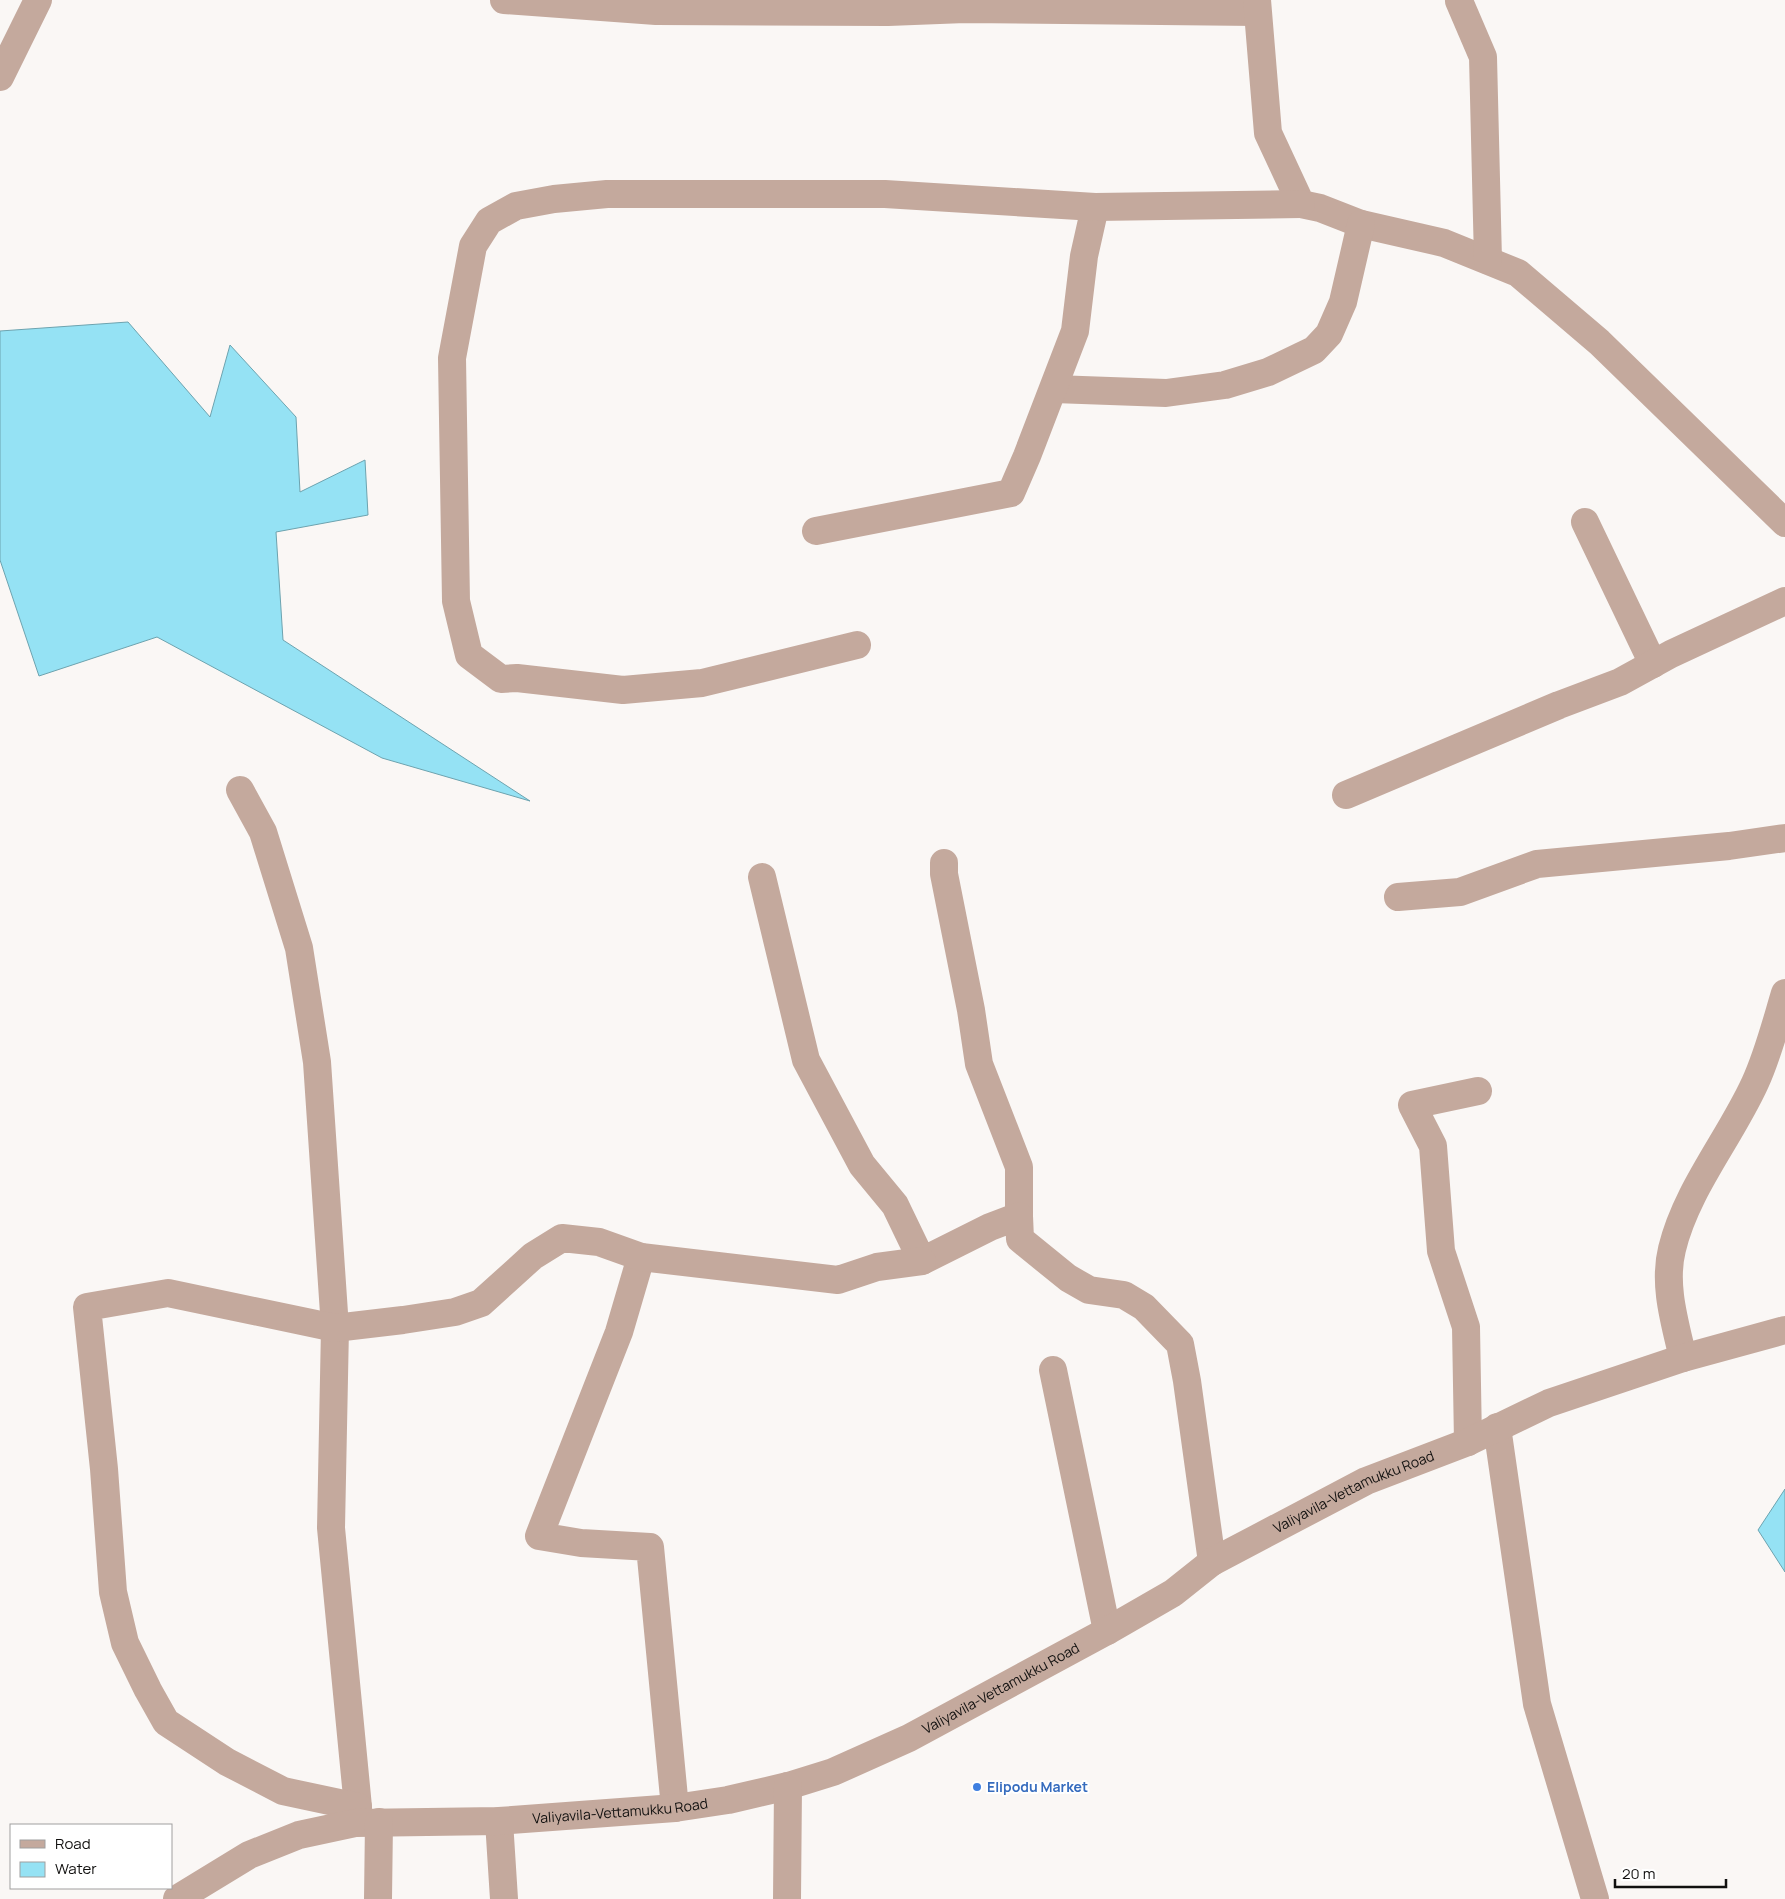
<svg xmlns="http://www.w3.org/2000/svg" width="1785" height="1899" viewBox="0 0 1785 1899" font-family="Manrope,sans-serif">
  <style>
    .water { fill: #95e2f4; stroke: #6da3af }
    .lines { fill: none; stroke-linecap: round; stroke-linejoin: round }
    .minor { stroke: #c4a99d; stroke-width: 28 }
    .shop-dot { fill: #3f7fe0; stroke: #fff; stroke-width: 2 }
    .labels { text-anchor: middle; stroke-width: 4; stroke-linejoin: round; paint-order: stroke }
    .street-label { font-size: 14px; fill: #11100f; stroke: #fff }
    .shop-label { font-size: 14px; font-weight: bold; fill: #366cbe; stroke: #fff; text-anchor: start }
  </style>
  <rect width="100%" height="100%" fill="#faf7f5"/>
  <path class="water" d="M 128,322 L 210,417 L 230,345 L 296,417 L 300,492 L 365,460 L 368,515 L 276,532 L 283,640 L 530,801 L 382,758 L 157,637 L 39,676 L 0,560 L 0,331 Z
    M 1785,1489 L 1785,1572 L 1758,1530 Z"/>
  <g class="lines">
    <g class="minor">
      <path d="M 504,0 L 656,11 L 888,12 L 965,9 L 1257,12"/>
      <path d="M 1257,0 L 1268,133 L 1301,204 L 1320,208 L 1361,224 L 1444,243 L 1518,273 L 1599,342 L 1785,523"/>
      <path d="M 1459,1 L 1483,57 L 1488,260"/>
      <path d="M 0,77 L 38,0"/>
      <path d="M 1054,389 L 1166,393 L 1225,385 L 1268,372 L 1314,350 L 1329,334 L 1343,302 L 1361,224"/>
      <path d="M 1585,522 L 1653,664"/>
      <path d="M 816,531 L 1011,493 L 1027,456 L 1075,331 L 1084,256 L 1095,207"/>
      <path d="M 857,645 L 702,683 L 623,690 L 517,678 L 501,679 L 469,655 L 456,601 L 452,358 L 473,246 L 489,221 L 516,206 L 554,199 L 607,194 L 885,194 L 1095,207 L 1301,204"/>
      <path d="M 240,790 L 263,832 L 299,948 L 317,1062 L 335,1328 L 331,1528 L 358,1807"/>
      <path d="M 1346,795 L 1559,705 L 1620,682 L 1671,654 L 1785,601"/>
      <path d="M 944,863 L 944,874 L 971,1010 L 979,1064 L 1019,1167 L 1019,1216"/>
      <path d="M 762,877 L 806,1060 L 862,1165 L 895,1205 L 922,1261 L 990,1227 L 1019,1216 L 1020,1239 L 1068,1278 L 1089,1290 L 1124,1295 L 1144,1307 L 1180,1344 L 1187,1381 L 1212,1562"/>
      <path d="M 1398,897 L 1460,892 L 1537,864 L 1729,846 L 1785,838"/>
      <path d="M 641,1257 L 619,1332 L 539,1536 L 581,1543 L 650,1547 L 675,1808"/>
      <path d="M 1683,1358 C 1675,1323 1663,1285 1672,1249 C 1686,1190 1730,1138 1755,1083 C 1768,1055 1776,1023 1785,993"/>
      <path d="M 1053,1370 L 1107,1631"/>
      <path d="M 1497,1427 L 1537,1704 L 1595,1899"/>
      <path d="M 1468,1442 L 1466,1327 L 1441,1251 L 1433,1146 L 1412,1105 L 1478,1091"/>
      <path d="M 499,1821 L 504,1899"/>
      <path d="M 355,1823 L 358,1807 L 283,1791 L 227,1762 L 166,1722 L 148,1690 L 125,1643 L 113,1592 L 104,1469 L 87,1307 L 168,1293 L 335,1328 L 403,1320 L 455,1312 L 481,1303 L 533,1256 L 562,1238 L 599,1242 L 641,1257 L 838,1280 L 877,1267 L 922,1261"/>
      <path id="s1" d="M 177,1899 L 249,1855 L 299,1835 L 355,1823 L 499,1821 L 675,1808 L 728,1800 L 788,1786 L 833,1772 L 909,1738 L 1107,1631 L 1173,1593 L 1212,1562 L 1366,1481 L 1468,1442 L 1549,1403 L 1683,1358 L 1785,1330"/>
      <path d="M 378,1899 L 379,1822"/>
      <path d="M 787,1899 L 788,1786"/>
    </g>
  </g>
  <circle class="shop-dot" cx="977" cy="1787" r="5"/>
  <g class="labels">
    <g class="street-label">
      <text dy="5" stroke="none"><textPath href="#s1" startOffset="1271">Valiyavila-Vettamukku Road</textPath></text>
      <text dy="5" stroke="none"><textPath href="#s1" startOffset="866">Valiyavila-Vettamukku Road</textPath></text>
      <text dy="5" stroke="none"><textPath href="#s1" startOffset="461">Valiyavila-Vettamukku Road</textPath></text>
    </g>
    <g class="shop-label">
      <text x="987" y="1792">Elipodu Market</text>
    </g>
  </g>
  <rect x="10" y="1824" width="162" height="65" fill="#ffffff" stroke="#a09f9f"/>
  <rect x="20" y="1840" width="25" height="8" fill="#c4a99d" stroke="#a09f9f"/>
  <text x="55" y="1849" font-size="15" fill="#11100f">Road</text>
  <rect x="20" y="1862" width="25" height="15" fill="#95e2f4" stroke="#a09f9f"/>
  <text x="55" y="1874" font-size="15" fill="#11100f">Water</text>
  <path d="M1615 1879v8h111v-8" fill="none" stroke="#11100f" stroke-width="2.5"/>
  <text x="1622" y="1879" font-size="15" fill="#11100f" stroke="#ffffff" stroke-width="4" paint-order="stroke">20 m</text>
</svg>
